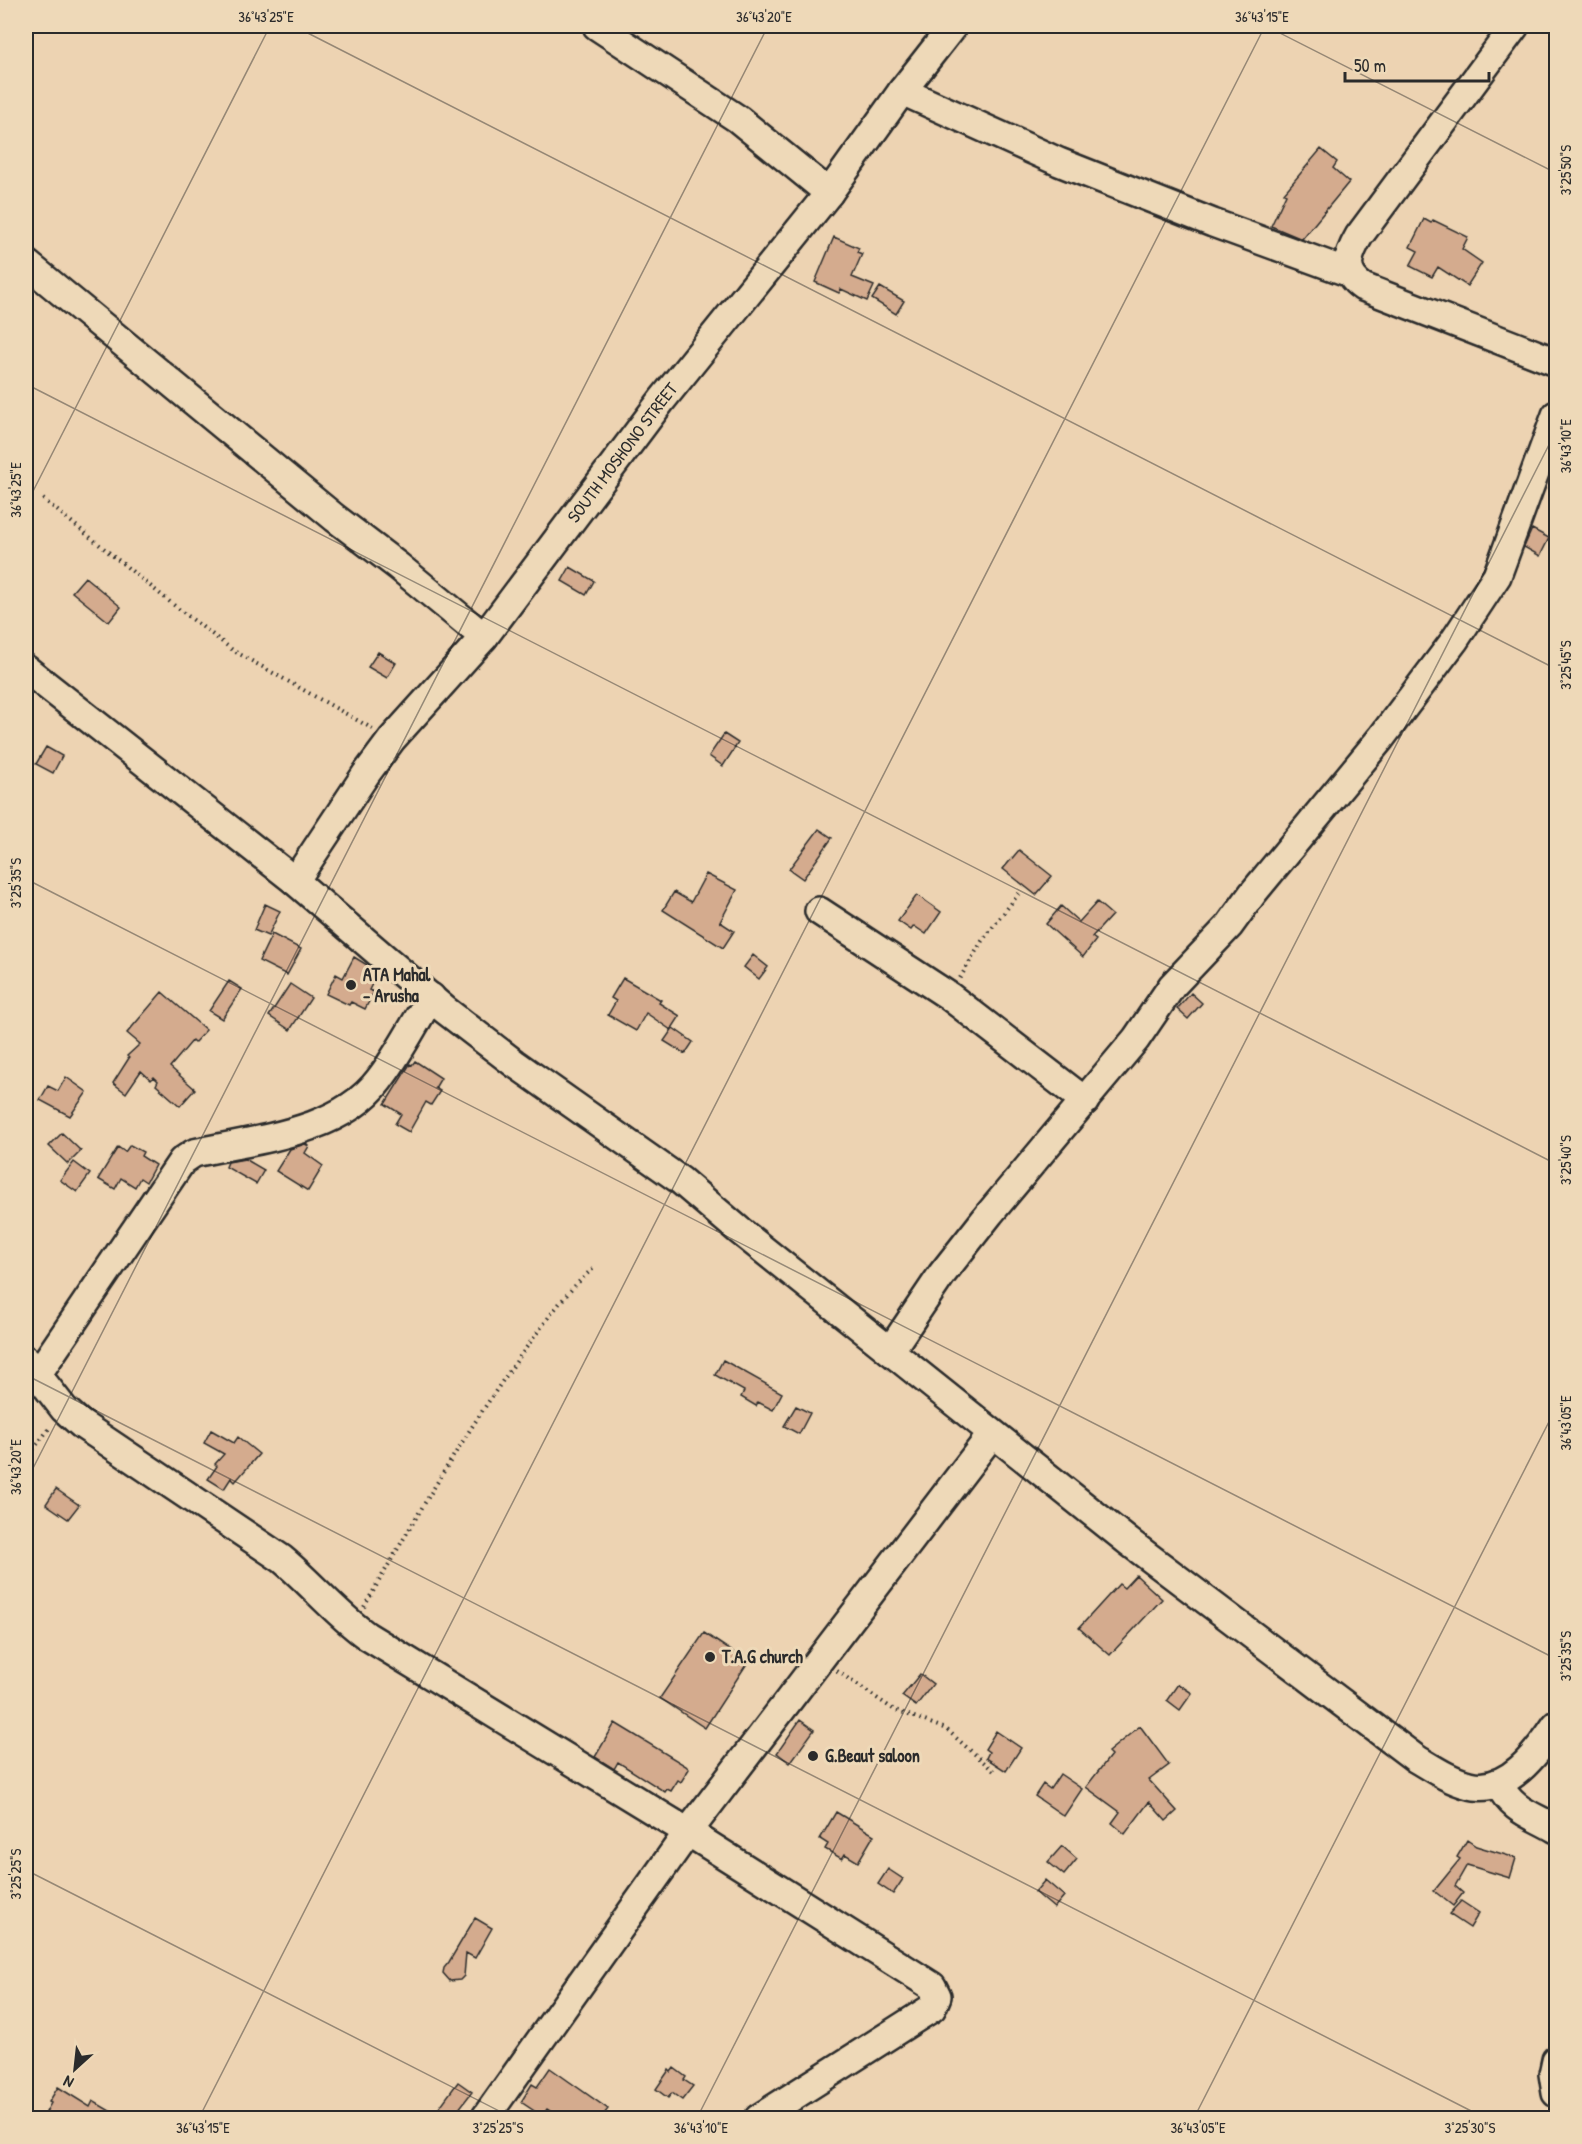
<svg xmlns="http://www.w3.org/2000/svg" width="1582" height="2144" viewBox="0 0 1582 2144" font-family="'Patrick Hand',sans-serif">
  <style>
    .building { fill: #d4ab8e; stroke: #2b2b2b; stroke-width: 1.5 }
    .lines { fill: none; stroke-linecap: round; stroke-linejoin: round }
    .minor-casing { stroke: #2b2b2b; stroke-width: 32 }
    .path { stroke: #2b2b2b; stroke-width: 4; stroke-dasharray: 1.5 4.5; stroke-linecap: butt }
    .minor { stroke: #eed9b8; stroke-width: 27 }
    .ticks { fill: none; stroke: #2b2b2b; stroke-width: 1.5; stroke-opacity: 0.45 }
    .poi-dot { fill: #2b2b2b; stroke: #eed9b8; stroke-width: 2 }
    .labels { text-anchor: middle; stroke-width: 6; stroke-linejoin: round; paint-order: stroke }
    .street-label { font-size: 18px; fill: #2b2b2b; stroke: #eed9b8 }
    .poi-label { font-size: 18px; font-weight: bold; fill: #2b2b2b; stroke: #eed9b8; text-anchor: start }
    .neatline { fill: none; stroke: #2b2b2b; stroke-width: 2 }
    .ticks-label { font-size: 15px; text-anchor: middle; fill: #2b2b2b }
  </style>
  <rect width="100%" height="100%" fill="#edd3b2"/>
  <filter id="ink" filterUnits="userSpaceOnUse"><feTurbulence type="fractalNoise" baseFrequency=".0167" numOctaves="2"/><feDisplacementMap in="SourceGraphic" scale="12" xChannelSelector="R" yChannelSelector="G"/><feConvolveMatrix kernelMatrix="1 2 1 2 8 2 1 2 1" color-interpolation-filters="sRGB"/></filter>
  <g filter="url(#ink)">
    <path class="building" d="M 1321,149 L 1337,162 L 1333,168 L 1349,182 L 1302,239 L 1271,226 L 1286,194 L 1284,193 Z
      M 1424,219 L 1431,223 L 1433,220 L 1468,237 L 1462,249 L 1482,263 L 1467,286 L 1438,267 L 1432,277 L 1410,266 L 1418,251 L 1410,247 Z
      M 834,237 L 859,248 L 857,252 L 862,254 L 852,277 L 874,286 L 867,301 L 841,289 L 839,293 L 815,282 Z
      M 880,287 L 904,301 L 896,314 L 872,299 Z
      M 1532,529 L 1549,538 L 1540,556 L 1524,547 Z
      M 570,567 L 594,581 L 586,595 L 562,581 Z
      M 85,577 L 121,607 L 109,622 L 72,592 Z
      M 378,652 L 396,663 L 387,678 L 368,667 Z
      M 724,734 L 738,743 L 723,766 L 709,756 Z
      M 46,747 L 62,756 L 53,773 L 36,764 Z
      M 819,829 L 832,838 L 803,879 L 789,869 Z
      M 1019,850 L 1052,876 L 1036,895 L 1003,869 Z
      M 706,874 L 737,890 L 720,922 L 734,931 L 723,948 L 663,910 L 674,892 L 691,902 Z
      M 917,895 L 941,912 L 926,934 L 914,926 L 911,930 L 898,921 Z
      M 1097,902 L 1112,915 L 1092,937 L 1096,940 L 1083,957 L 1046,924 L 1061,906 L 1079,922 Z
      M 265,904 L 280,911 L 268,936 L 254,930 Z
      M 272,934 L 301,949 L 287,975 L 259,961 Z
      M 753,955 L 768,967 L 759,979 L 744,967 Z
      M 354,957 L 372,968 L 368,977 L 374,980 L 369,990 L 374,992 L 365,1009 L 351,1002 L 349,1005 L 326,994 L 336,974 L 343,978 Z
      M 623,978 L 661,1000 L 659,1003 L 680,1016 L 671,1030 L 646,1013 L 636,1031 L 608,1015 L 616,1001 L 611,998 Z
      M 229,981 L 242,989 L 222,1019 L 209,1011 Z
      M 290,984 L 311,998 L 290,1030 L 269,1016 Z
      M 162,992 L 206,1030 L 194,1043 L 192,1041 L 170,1067 L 195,1089 L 180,1106 L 156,1085 L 158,1081 L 154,1077 L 151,1080 L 141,1071 L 126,1093 L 113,1083 L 129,1058 L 127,1056 L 140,1044 L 127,1033 Z
      M 1191,993 L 1202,1003 L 1188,1019 L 1177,1009 Z
      M 673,1028 L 693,1042 L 685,1054 L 664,1041 Z
      M 415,1061 L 441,1078 L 435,1088 L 440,1091 L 431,1105 L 426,1102 L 409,1132 L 395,1124 L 401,1114 L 385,1104 L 410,1064 L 412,1065 Z
      M 66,1077 L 87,1092 L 70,1116 L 40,1100 L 48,1086 L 58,1091 Z
      M 62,1133 L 81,1151 L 68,1164 L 49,1146 Z
      M 305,1144 L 309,1146 L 305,1153 L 323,1166 L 308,1191 L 276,1171 L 290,1149 Z
      M 130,1145 L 143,1152 L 141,1156 L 155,1165 L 146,1182 L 140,1178 L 135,1187 L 121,1178 L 115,1189 L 98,1179 L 118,1147 L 125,1152 Z
      M 245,1159 L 264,1170 L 256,1184 L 226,1167 L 228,1162 Z
      M 74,1162 L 90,1174 L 77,1192 L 60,1180 Z
      M 723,1360 L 782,1393 L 773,1410 L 758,1402 L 756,1406 L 741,1397 L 744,1391 L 715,1375 Z
      M 796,1406 L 810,1413 L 799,1434 L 784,1426 Z
      M 211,1430 L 234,1443 L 238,1437 L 259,1454 L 235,1482 L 231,1478 L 224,1489 L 208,1479 L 217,1466 L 215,1464 L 224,1454 L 204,1443 Z
      M 56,1489 L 79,1505 L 68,1519 L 46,1504 Z
      M 1136,1575 L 1162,1599 L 1110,1655 L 1079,1628 L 1119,1584 L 1124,1588 Z
      M 704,1633 L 748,1662 L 705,1728 L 660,1698 Z
      M 920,1674 L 933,1684 L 916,1706 L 902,1696 Z
      M 1178,1684 L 1192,1693 L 1180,1710 L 1167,1700 Z
      M 800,1720 L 814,1730 L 790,1763 L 777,1753 Z
      M 615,1723 L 686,1766 L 689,1769 L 681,1782 L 678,1780 L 671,1791 L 667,1789 L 665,1792 L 618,1762 L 614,1769 L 595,1757 Z
      M 1140,1726 L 1169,1765 L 1149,1780 L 1177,1811 L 1166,1821 L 1149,1802 L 1125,1834 L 1112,1823 L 1120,1812 L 1086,1787 L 1111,1755 L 1108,1752 Z
      M 996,1731 L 1021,1748 L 1006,1771 L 986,1758 L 989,1752 L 985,1749 Z
      M 1060,1774 L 1082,1789 L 1064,1816 L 1035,1796 L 1043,1784 L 1050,1789 Z
      M 836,1812 L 874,1835 L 858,1862 L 845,1854 L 842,1859 L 825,1849 L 828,1844 L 820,1839 Z
      M 1467,1840 L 1476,1846 L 1516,1858 L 1510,1878 L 1467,1865 L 1455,1886 L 1463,1893 L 1453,1906 L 1434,1891 L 1460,1859 L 1457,1857 Z
      M 1062,1846 L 1077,1859 L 1064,1875 L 1048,1862 Z
      M 888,1869 L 903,1879 L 893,1894 L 878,1884 Z
      M 1045,1880 L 1064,1896 L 1054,1908 L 1035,1892 Z
      M 1461,1901 L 1479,1913 L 1470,1928 L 1449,1914 Z
      M 475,1918 L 492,1928 L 475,1958 L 466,1953 L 464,1976 L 460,1980 L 450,1981 L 443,1973 L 444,1968 L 449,1962 Z
      M 550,2068 L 608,2109 L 601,2118 L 561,2118 L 547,2109 L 542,2116 L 521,2102 L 532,2084 L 537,2087 Z
      M 674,2068 L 686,2077 L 684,2080 L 693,2086 L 682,2100 L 672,2093 L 668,2098 L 656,2089 L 669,2070 L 671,2072 Z
      M 458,2082 L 472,2092 L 452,2118 L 445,2118 L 436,2112 Z
      M 58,2087 L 90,2107 L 93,2101 L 122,2118 L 56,2118 L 46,2112 L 51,2103 L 49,2102 Z"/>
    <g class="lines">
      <defs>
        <g id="minor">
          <path d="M 597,26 L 738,119 L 829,193"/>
          <path d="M 1515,26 L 1359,236 C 1348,255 1341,272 1363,287 L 1556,362"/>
          <path d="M 902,91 L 1059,162 L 1213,223 L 1350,273"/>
          <path d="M 26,263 L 335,518 L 398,566 L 484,637"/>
          <path d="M 26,669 L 295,881 L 445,1010 L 514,1063 L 680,1180 L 740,1231 L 1129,1542 L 1415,1758 C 1432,1768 1449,1780 1469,1785 C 1507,1795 1538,1752 1556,1725"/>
          <path id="s1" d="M 295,881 L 366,774 L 392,739 L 484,637 L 662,400 L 829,193 L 902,91 L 953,26"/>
          <path d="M 819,911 L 949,996 L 1085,1101"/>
          <path d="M 890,1351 L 942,1274 L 990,1213 L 1136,1039 L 1172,986 L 1229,926 L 1253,893 L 1381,738 L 1454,641 L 1497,576 L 1556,415"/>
          <path d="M 26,1360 L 64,1409 L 81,1424 L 282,1559 C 312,1584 336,1614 367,1636 L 688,1832 L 932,1986 L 937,1996 L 932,2008 L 759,2118"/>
          <path d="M 37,1375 L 182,1161 L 194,1153 C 256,1139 339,1133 379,1080 C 398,1056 414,1024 431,997"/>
          <path d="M 1498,1783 C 1513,1812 1531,1814 1556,1829"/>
          <path d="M 1556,2060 L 1553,2074 L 1556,2093"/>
          <path d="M 485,2118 L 688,1832 L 992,1434"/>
        </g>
      </defs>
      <use href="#minor" class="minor-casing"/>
      <path class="path" d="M 43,499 L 175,606 L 234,651 L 373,729
        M 960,978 L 982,941 L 1020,892
        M 26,1459 L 51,1426
        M 364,1607 C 415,1519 466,1430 526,1348 C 547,1320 566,1291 594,1268
        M 837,1671 L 893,1709 L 946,1729 L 995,1772"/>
      <use href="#minor" class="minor"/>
    </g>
  </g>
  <path class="ticks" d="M 294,26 L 1556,669M 1266,26 L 1556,173M 26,384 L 1556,1164M 26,505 L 270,26M 26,879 L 1556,1659M 26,1375 L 1485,2118M 26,1482 L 768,26M 26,1870 L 513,2118M 199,2118 L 1265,26M 697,2118 L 1556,431M 1194,2118 L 1556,1408"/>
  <g class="poi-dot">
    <circle cx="351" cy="985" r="6"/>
    <circle cx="710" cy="1657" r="6"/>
    <circle cx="813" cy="1756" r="6"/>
  </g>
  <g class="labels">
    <g class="street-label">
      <text dy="6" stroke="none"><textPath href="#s1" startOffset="540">SOUTH MOSHONO STREET</textPath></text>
    </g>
    <g class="poi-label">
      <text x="363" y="981">ATA Mahal<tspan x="363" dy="21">- Arusha</tspan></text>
      <text x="722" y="1663">T.A.G church</text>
      <text x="825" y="1762">G.Beaut saloon</text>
    </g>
  </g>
  <rect width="1582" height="2144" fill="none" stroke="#eed9b8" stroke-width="66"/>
  <g transform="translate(75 2069) rotate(207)" stroke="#eed9b8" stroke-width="4.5" paint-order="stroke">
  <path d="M0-4.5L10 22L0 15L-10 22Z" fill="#2b2b2b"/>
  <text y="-9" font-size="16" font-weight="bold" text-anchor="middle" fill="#2b2b2b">N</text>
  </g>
  <path d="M1345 72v9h144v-9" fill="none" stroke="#2b2b2b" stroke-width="3"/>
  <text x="1354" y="72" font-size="18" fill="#2b2b2b" stroke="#eed9b8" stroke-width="4.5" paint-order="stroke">50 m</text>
  <rect x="33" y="33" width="1516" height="2078" class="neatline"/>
  <g class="ticks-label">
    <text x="266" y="22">36°43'25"E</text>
    <text x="764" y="22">36°43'20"E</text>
    <text x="1262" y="22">36°43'15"E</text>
    <text transform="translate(1566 170) rotate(-90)" y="5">3°25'50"S</text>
    <text transform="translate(1566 446) rotate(-90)" y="5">36°43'10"E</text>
    <text transform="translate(16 490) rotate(-90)" y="5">36°43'25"E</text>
    <text transform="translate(1566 665) rotate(-90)" y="5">3°25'45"S</text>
    <text transform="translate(16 883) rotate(-90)" y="5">3°25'35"S</text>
    <text transform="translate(1566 1160) rotate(-90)" y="5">3°25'40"S</text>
    <text transform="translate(1566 1423) rotate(-90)" y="5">36°43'05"E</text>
    <text transform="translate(16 1467) rotate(-90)" y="5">36°43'20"E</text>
    <text transform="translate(1566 1656) rotate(-90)" y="5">3°25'35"S</text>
    <text transform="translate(16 1874) rotate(-90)" y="5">3°25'25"S</text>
    <text x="203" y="2133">36°43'15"E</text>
    <text x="498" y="2133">3°25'25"S</text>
    <text x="701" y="2133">36°43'10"E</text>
    <text x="1198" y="2133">36°43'05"E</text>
    <text x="1470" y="2133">3°25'30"S</text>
  </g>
</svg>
